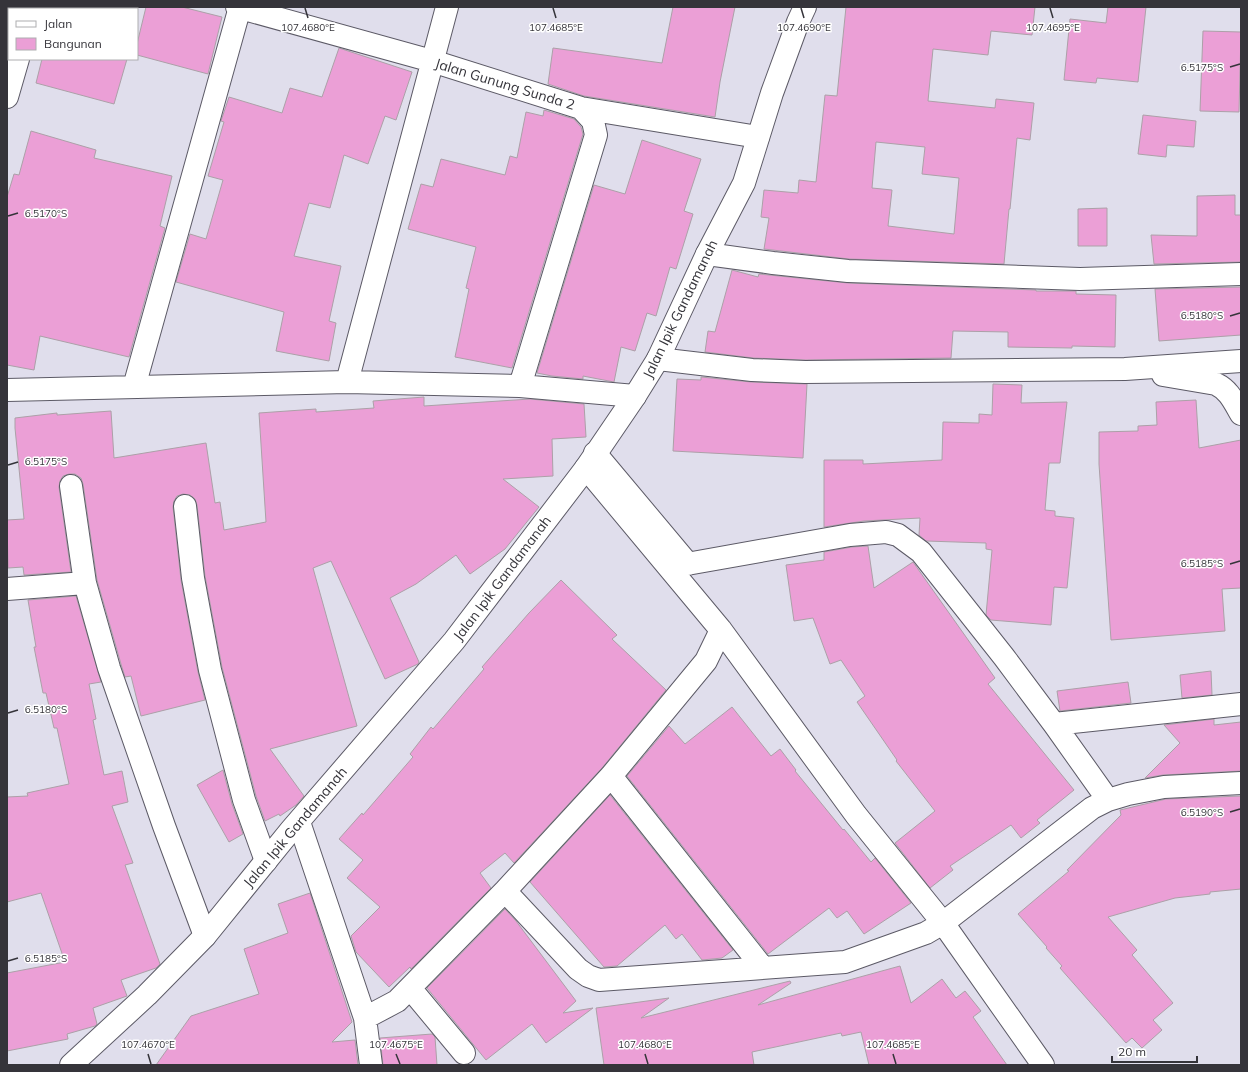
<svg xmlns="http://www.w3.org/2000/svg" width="1248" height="1072" viewBox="0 0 1248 1072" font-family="Mulish,sans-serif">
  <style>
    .building { fill: #eb9fd6; stroke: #aca0a8; fill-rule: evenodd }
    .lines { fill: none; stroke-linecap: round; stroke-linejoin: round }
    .street-casing { stroke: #5c5a66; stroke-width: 24 }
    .secondary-casing { stroke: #5c5a66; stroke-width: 24 }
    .street { stroke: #fff; stroke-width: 22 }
    .secondary { stroke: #fff; stroke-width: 22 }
    .ticks { fill: none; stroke: #35343a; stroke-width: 1.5 }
    .labels { text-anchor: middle; stroke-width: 3; stroke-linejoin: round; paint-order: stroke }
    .street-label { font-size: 14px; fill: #35343a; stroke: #fff }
    .ticks-label { font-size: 10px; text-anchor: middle; fill: #35343a; stroke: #fff; stroke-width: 3; stroke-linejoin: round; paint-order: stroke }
  </style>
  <rect width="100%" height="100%" fill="#e0deec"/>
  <path class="building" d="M 146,7 L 182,7 L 222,17 L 208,74 L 137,55 L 137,44 Z
    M 673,7 L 735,7 L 720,82 L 715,117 L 584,96 L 548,84 L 553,48 L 662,63 Z
    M 846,7 L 1035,7 L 1032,35 L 991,31 L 988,55 L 933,49 L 928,101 L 995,108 L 996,99 L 1034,103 L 1030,140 L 1017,138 L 1010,209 L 1009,209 L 1004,264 L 849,259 L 764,249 L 769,218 L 761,217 L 764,190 L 798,193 L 799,180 L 816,182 L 825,95 L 837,96 ZM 876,142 L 925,147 L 922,174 L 959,178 L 954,234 L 888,226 L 892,190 L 872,188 Z
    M 1108,7 L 1146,7 L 1138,82 L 1097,78 L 1096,83 L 1064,80 L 1070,19 L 1106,23 Z
    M 1203,31 L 1241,32 L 1239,112 L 1200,111 Z
    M 339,48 L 412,72 L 396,120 L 385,116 L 368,164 L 344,155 L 330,208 L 309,203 L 294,256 L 341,266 L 329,321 L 336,323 L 329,361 L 276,351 L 284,312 L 176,282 L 190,234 L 206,239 L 223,180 L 208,176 L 224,122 L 221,121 L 229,97 L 282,113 L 290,88 L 322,97 Z
    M 42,59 L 127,59 L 114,104 L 36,83 Z
    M 544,110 L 574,119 L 581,127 L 583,134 L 512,368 L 455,357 L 469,289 L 466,288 L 476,247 L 408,229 L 421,184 L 433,187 L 441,159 L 505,175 L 510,156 L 517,158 L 526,112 L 543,116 Z
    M 1143,115 L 1196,121 L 1194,147 L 1167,145 L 1166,157 L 1138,154 Z
    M 31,131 L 96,150 L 94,158 L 172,176 L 160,226 L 165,228 L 129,357 L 40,336 L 34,370 L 7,365 L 7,197 L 14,174 L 19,175 Z
    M 642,140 L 701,159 L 684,211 L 693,214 L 676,269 L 670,267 L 656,316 L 647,313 L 635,351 L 621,347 L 614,382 L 583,376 L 583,379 L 552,376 L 537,373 L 594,185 L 625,194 Z
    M 1235,195 L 1235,215 L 1241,215 L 1241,262 L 1154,264 L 1151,235 L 1197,236 L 1197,196 Z
    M 1107,208 L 1107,246 L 1078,246 L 1078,209 Z
    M 732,270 L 758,277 L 759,274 L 848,283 L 1036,290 L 1036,291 L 1076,291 L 1076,294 L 1116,295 L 1115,347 L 1072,346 L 1072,348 L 1008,347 L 1008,332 L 953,331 L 951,358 L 805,360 L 753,358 L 705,352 L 708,331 L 715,332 Z
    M 1241,287 L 1241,335 L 1159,341 L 1155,289 Z
    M 701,377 L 751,382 L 807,384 L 803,458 L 673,451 L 677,379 L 701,380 Z
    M 993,384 L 1022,385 L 1021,403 L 1067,402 L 1060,463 L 1049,463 L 1045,510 L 1055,511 L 1055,516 L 1074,518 L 1067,588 L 1054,587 L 1051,625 L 991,620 L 986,615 L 992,550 L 986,549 L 986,543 L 926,541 L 919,535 L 920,518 L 864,521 L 824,527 L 824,460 L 863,460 L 863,464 L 942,460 L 943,422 L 979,423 L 979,414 L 992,415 Z
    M 424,397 L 424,406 L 530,399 L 584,404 L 586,437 L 552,439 L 553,476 L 503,479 L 539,507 L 505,549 L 470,574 L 456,555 L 416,584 L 390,598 L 419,662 L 418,664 L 385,679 L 331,561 L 313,568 L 357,726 L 270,749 L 304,796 L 296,805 L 280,816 L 279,814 L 265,821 L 256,796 L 222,667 L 205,576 L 197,505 L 195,499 L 190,495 L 183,494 L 177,496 L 174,501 L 173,507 L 181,580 L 198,672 L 205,700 L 141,716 L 131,676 L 125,677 L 121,664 L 97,580 L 83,484 L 81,478 L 75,474 L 69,474 L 63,476 L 60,481 L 59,487 L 71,572 L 24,575 L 23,567 L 8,568 L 7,520 L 24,519 L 15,428 L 15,418 L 57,413 L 57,415 L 111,411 L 114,458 L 206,443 L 215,503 L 220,502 L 224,530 L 266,522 L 259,413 L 316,409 L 316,412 L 374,408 L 373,401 Z
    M 1196,400 L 1199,448 L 1241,440 L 1241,588 L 1222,589 L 1225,631 L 1111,640 L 1099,464 L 1099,432 L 1138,431 L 1138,426 L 1157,425 L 1156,402 Z
    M 868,546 L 874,588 L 913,562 L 995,678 L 988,684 L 1074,790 L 1037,820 L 1040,823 L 1021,838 L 1011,825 L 950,866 L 953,870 L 930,888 L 895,843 L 935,811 L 896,761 L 897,760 L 857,702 L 865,696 L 841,660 L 830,664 L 813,618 L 794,621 L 786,565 L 824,560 L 824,552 L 852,547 Z
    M 561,580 L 617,635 L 612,639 L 666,690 L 602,768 L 514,863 L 505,853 L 480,873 L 491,888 L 411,969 L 410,967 L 389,987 L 356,952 L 351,936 L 380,907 L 347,878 L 363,860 L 339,839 L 362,813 L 363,815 L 413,757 L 410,754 L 431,727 L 433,729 L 484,669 L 482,667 L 529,613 Z
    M 76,596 L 101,682 L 89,684 L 96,719 L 93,720 L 104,775 L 122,771 L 128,802 L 112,806 L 133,863 L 125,865 L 160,964 L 156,968 L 121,980 L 127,996 L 93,1008 L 97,1024 L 95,1026 L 67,1034 L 68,1039 L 7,1051 L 7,973 L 65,962 L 41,893 L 7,902 L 7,797 L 28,796 L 27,793 L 69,784 L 57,728 L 54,728 L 46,693 L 43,693 L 34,647 L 36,647 L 28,600 Z
    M 1211,671 L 1212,695 L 1182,698 L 1180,675 Z
    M 1128,682 L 1131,703 L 1060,711 L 1057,691 Z
    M 732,707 L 771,756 L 780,749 L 796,770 L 795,771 L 843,830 L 844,829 L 871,862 L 875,858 L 911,903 L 864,934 L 847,911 L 837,918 L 829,908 L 768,954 L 627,776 L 669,726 L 685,744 Z
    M 1214,719 L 1214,725 L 1241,722 L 1241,771 L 1163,775 L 1145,778 L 1180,743 L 1164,725 Z
    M 223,770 L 232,804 L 243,834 L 229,842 L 197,785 Z
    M 610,795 L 733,950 L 722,958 L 702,960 L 682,934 L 676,939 L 665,925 L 617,966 L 604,967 L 530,882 Z
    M 1241,796 L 1241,889 L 1210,892 L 1210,894 L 1175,898 L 1108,917 L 1137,950 L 1132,955 L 1173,1003 L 1153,1020 L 1162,1030 L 1142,1048 L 1132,1038 L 1126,1043 L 1060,968 L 1062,966 L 1046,948 L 1047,947 L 1018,914 L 1069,871 L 1067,870 L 1121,815 L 1120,810 L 1166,799 Z
    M 310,893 L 352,1022 L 332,1042 L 355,1040 L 358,1065 L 156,1065 L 191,1016 L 259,994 L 244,949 L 288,933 L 278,904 Z
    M 505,909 L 516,921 L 576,1001 L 563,1013 L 593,1008 L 546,1043 L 532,1024 L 486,1060 L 427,988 Z
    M 900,966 L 911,1003 L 942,979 L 956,998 L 965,991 L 981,1011 L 973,1017 L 1007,1065 L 869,1065 L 861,1032 L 842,1036 L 841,1033 L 752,1052 L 754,1065 L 604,1065 L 596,1008 L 669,998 L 641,1018 L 790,981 L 791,983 L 758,1005 Z
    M 432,1034 L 435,1037 L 437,1065 L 383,1065 L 380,1038 Z"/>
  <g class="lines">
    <defs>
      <path id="street" d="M 237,7 L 432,61 L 581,108 L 758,137
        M 33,9 L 34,7
        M 7,97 L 18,59
        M 707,254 L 773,263 L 848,271 L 1080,279 L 1241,274
        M 658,359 L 752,370 L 805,372 L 1125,369 L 1241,361
        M 1163,375 L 1216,384 C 1229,390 1234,402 1241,414
        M 347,382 L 447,7
        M 520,386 L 596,135 L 593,121 L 581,108
        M 134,387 L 240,7
        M 7,390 L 347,382 L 520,386 L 635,396
        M 595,453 L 688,564
        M 586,468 L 721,630 L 856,815 L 943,923 L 1043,1065
        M 71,486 L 85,583 L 109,668 L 164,826 L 205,936
        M 185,506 L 193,578 L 210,670 L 244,800 L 266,861
        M 670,567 L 850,535 L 886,532 L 898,535 L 921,552 L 1004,657 L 1054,724 L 1108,800
        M 7,589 L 85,583
        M 1054,724 L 1241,704
        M 611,776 L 763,968
        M 299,822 L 365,1018 L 397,1001 L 505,891 L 611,776 L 706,661 L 721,630
        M 505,891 L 578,969 L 588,976 L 599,980 L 845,962 L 926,933 L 943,923 L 1092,808 L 1108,800 L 1128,794 L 1164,787 L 1241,783
        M 410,988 L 464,1053
        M 365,1018 L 371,1065"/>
      <path id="secondary" d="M 71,1065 L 147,995 L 205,936 L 291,830 L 454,641 L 586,468 L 635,396 L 658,359 L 707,254 L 744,183 L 772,93 L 798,22 L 805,7"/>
    </defs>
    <use href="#street" class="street-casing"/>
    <use href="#secondary" class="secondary-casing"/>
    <use href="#street" class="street"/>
    <use href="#secondary" class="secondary"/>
  </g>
  <path class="ticks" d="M 305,8 L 308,18M 553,8 L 556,18M 801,8 L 804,18M 1050,8 L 1053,18M 1230,67 L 1240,64M 8,216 L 18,213M 1230,316 L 1240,313M 8,465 L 18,462M 1230,564 L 1240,561M 8,713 L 18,710M 1230,812 L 1240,809M 8,961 L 18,958M 148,1054 L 151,1064M 396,1054 L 400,1064M 645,1054 L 648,1064M 893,1054 L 896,1064"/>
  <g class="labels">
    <g class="street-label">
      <text transform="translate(505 84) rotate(17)" y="5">Jalan Gunung Sunda 2</text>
      <text transform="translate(680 309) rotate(-64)" y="5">Jalan Ipik Gandamanah</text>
      <text transform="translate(502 578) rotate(-53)" y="5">Jalan Ipik Gandamanah</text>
      <text transform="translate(295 827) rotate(-50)" y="5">Jalan Ipik Gandamanah</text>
    </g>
  </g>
  <g class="ticks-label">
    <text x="308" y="31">107.4680°E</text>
    <text x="556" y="31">107.4685°E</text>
    <text x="804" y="31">107.4690°E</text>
    <text x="1053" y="31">107.4695°E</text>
    <text x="1202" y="71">6.5175°S</text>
    <text x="46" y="217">6.5170°S</text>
    <text x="1202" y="319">6.5180°S</text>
    <text x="46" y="465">6.5175°S</text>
    <text x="1202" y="567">6.5185°S</text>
    <text x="46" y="713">6.5180°S</text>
    <text x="1202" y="816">6.5190°S</text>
    <text x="46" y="962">6.5185°S</text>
    <text x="148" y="1048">107.4670°E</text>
    <text x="396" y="1048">107.4675°E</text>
    <text x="645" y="1048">107.4680°E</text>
    <text x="893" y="1048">107.4685°E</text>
  </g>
  <rect width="1248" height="1072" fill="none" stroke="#35343a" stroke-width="16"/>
  <rect x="8" y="8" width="130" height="52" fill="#ffffff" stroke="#aeaeb0"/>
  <rect x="16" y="21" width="20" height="6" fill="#ffffff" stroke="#aeaeb0"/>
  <text x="44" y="28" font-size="12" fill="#35343a">Jalan</text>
  <rect x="16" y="38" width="20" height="12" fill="#eb9fd6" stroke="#aeaeb0"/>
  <text x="44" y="48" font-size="12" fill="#35343a">Bangunan</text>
  <path d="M1112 1056v6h85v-6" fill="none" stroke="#35343a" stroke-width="2"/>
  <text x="1118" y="1056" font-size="12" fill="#35343a" stroke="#ffffff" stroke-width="3" paint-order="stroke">20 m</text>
</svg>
